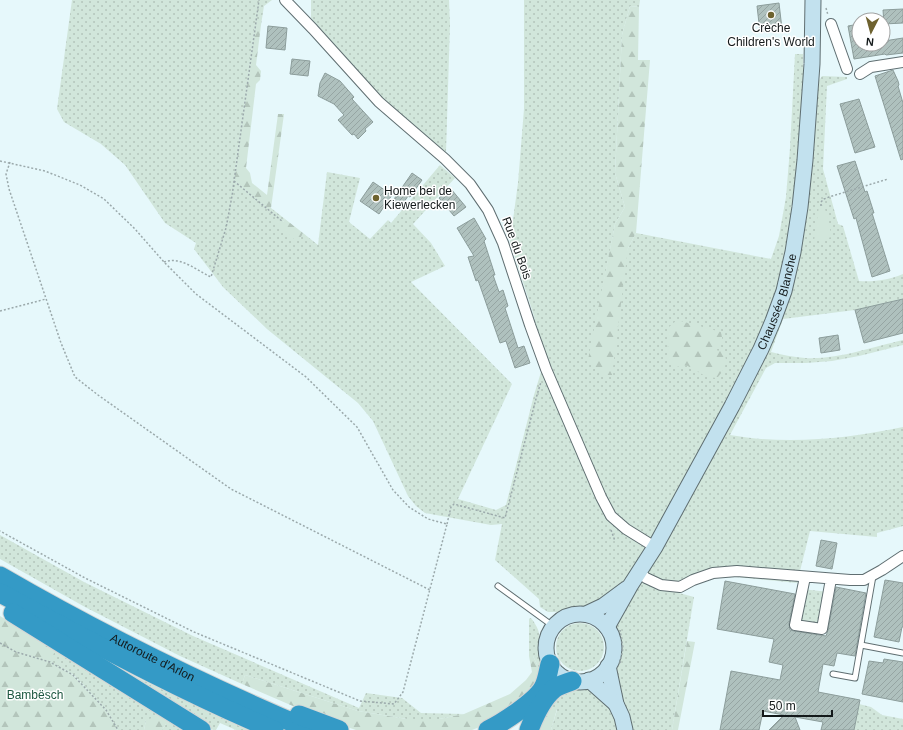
<svg xmlns="http://www.w3.org/2000/svg" width="903" height="730" viewBox="0 0 903 730" font-family="Helvetica,sans-serif">
  <style>
    .grass { fill: url(#grass-dots) }
    .forest { fill: url(#forest-firs) }
    .park { fill: #d1e6db }
    .building { fill: url(#building-hatch); stroke: #8c9d9b }
    .lines { fill: none; stroke-linecap: round; stroke-linejoin: round }
    .lane-casing { stroke: #5f6e71; stroke-width: 7 }
    .street-casing { stroke: #5f6e71; stroke-width: 12 }
    .secondary-casing { stroke: #5f6e71; stroke-width: 17 }
    .highway-casing { stroke: #d5d6d6; stroke-width: 21 }
    .path { stroke: #9ba9ab; stroke-width: 1.5; stroke-dasharray: 2 2; stroke-linecap: butt }
    .lane { stroke: #fff; stroke-width: 5 }
    .street { stroke: #fff; stroke-width: 10 }
    .secondary { stroke: #c2e1ee; stroke-width: 15 }
    .highway { stroke: #349ac6; stroke-width: 19 }
    .poi-dot { fill: #6e622f; stroke: #fff; stroke-width: 1.5 }
    .labels { text-anchor: middle; stroke-width: 3; stroke-linejoin: round; paint-order: stroke }
    .poi-label { font-size: 12px; fill: #13191a; stroke: #fff }
    .street-label { font-size: 12px; fill: #13191a; stroke: #fff }
    .park-label { font-size: 12px; fill: #1d5740; stroke: #fff }
  </style>
  <defs>
    <pattern id="grass-dots" width="8" height="8" patternUnits="userSpaceOnUse"><rect width="8" height="8" fill="#d1e6db"/><path d="M2 2h.1M6 6h.1" fill="none" stroke="#b3c5bb" stroke-width="1.8" stroke-linecap="round"/></pattern>
    <pattern id="forest-firs" width="22" height="20" patternUnits="userSpaceOnUse"><rect width="22" height="20" fill="#d1e6db"/><path d="M5 1l3.5 6h-7zM16 11l3.5 6h-7z" fill="#b3c5bb"/></pattern>
    <pattern id="building-hatch" width="6" height="6" patternUnits="userSpaceOnUse"><rect width="6" height="6" fill="#afc1be"/><path d="M-1 1l2-2M0 6l6-6M5 7l2-2" fill="none" stroke="#96a5a3"/></pattern>
  </defs>
  <rect width="100%" height="100%" fill="#e6f8fb"/>
  <path class="grass" d="M 72,0 L 272,0 L 264,6 L 261,25 L 255,25 L 234,181 L 267,208 L 271,208 L 285,219 L 283,222 L 300,239 L 303,233 L 318,245 L 327,172 L 360,178 L 349,222 L 370,239 L 388,220 L 391,223 L 440,165 L 455,178 L 413,224 L 431,243 L 445,266 L 411,282 L 512,384 L 458,499 L 496,510 L 506,505 L 534,395 L 541,372 L 546,368 L 530,325 L 535,319 L 510,242 L 518,183 L 524,109 L 524,0 L 640,0 L 639,7 L 630,6 L 622,35 L 615,173 L 625,207 L 615,224 L 589,360 L 628,248 L 636,233 L 771,259 L 779,236 L 786,197 L 790,148 L 795,54 L 803,54 L 803,81 L 818,82 L 822,76 L 847,77 L 847,79 L 827,86 L 823,169 L 838,224 L 843,226 L 859,281 C 874,282 889,280 903,274 L 903,299 L 855,310 L 783,319 L 771,352 C 782,355 793,357 805,358 C 836,360 873,347 903,340 L 903,345 L 859,356 L 832,361 L 806,363 L 775,363 L 766,368 L 730,435 C 787,445 846,439 903,427 L 903,526 L 877,533 L 877,537 L 810,531 L 797,583 L 736,577 L 713,578 L 697,584 L 693,580 L 680,586 L 679,593 L 694,597 L 672,730 L 551,730 L 557,710 L 547,706 L 570,686 C 590,686 599,694 615,704 L 613,673 L 619,652 L 618,641 L 615,630 L 614,615 L 629,587 L 588,609 L 575,608 L 562,612 L 548,612 L 540,607 L 539,599 L 495,560 L 502,524 L 491,525 L 425,513 L 416,506 L 408,496 L 373,421 L 358,403 L 267,329 L 223,287 L 194,249 L 196,243 L 165,223 L 125,165 L 101,144 L 64,122 L 57,109 Z
    M 311,0 L 449,0 L 450,25 L 446,152 L 382,100 L 311,18 Z
    M 0,535 L 84,582 L 193,636 L 359,708 L 366,693 L 402,698 L 421,713 L 464,714 L 439,719 L 407,719 L 358,711 L 245,675 L 242,684 L 180,656 L 85,607 L 0,559 Z
    M 802,589 L 829,592 L 822,629 L 796,625 Z
    M 531,618 C 542,632 539,638 542,654 C 543,662 544,669 543,677 L 533,656 L 529,656 L 529,619 Z
    M556 647a24 24 0 1 1 48 0a24 24 0 1 1-48 0Z
    M 55,649 L 185,730 L 162,730 L 166,724 L 146,720 L 144,730 L 118,730 L 106,710 L 74,675 L 50,662 Z
    M 113,666 L 248,730 L 236,730 L 220,723 L 216,730 L 213,730 Z
    M 859,704 L 871,707 L 882,715 L 903,719 L 903,730 L 854,730 Z"/>
  <path class="forest" d="M 630,6 L 639,7 L 638,60 L 650,60 L 636,233 L 628,248 L 612,375 L 601,375 L 588,360 L 615,224 L 625,207 L 615,173 L 622,35 Z
    M 255,24 L 261,25 L 256,65 L 261,71 L 260,80 L 256,84 L 246,168 L 250,173 L 252,183 L 267,195 L 278,114 L 284,114 L 271,208 L 267,208 L 234,181 Z
    M 285,219 L 303,233 L 300,239 L 295,240 L 275,222 L 278,220 L 283,222 Z
    M 677,320 L 721,332 L 723,343 L 712,350 L 723,351 C 729,362 725,369 717,378 L 707,377 L 686,365 L 676,367 L 667,360 L 669,327 Z
    M 0,616 L 55,649 L 51,662 L 73,675 L 106,710 L 118,730 L 0,730 Z
    M 687,641 L 695,642 L 678,730 L 672,730 Z
    M 529,656 L 533,656 L 543,677 L 540,684 L 487,724 L 472,730 L 356,730 L 323,719 L 242,684 L 245,675 L 358,711 L 407,719 L 439,719 L 464,714 L 510,694 L 526,680 L 532,672 Z
    M 547,706 L 557,709 L 551,730 L 536,730 Z
    M 158,716 L 166,724 L 162,730 L 144,730 L 146,720 Z"/>
  <path class="park" d="M 824,205 L 832,237 L 814,241 L 819,206 Z"/>
  <path class="building" d="M 779,3 L 782,29 L 760,32 L 757,6 Z
    M 903,9 L 903,23 L 884,24 L 883,10 Z
    M 859,24 L 859,44 L 884,44 L 884,41 L 903,38 L 903,53 L 886,55 L 885,54 L 854,59 L 848,26 Z
    M 268,26 L 287,28 L 285,50 L 266,48 Z
    M 292,59 L 310,61 L 308,76 L 290,74 Z
    M 893,70 L 898,81 L 899,85 L 898,86 L 903,103 L 903,159 L 901,160 L 875,76 Z
    M 325,73 L 340,81 L 354,97 L 352,99 L 373,122 L 365,129 L 366,131 L 358,139 L 354,134 L 352,135 L 338,120 L 344,115 L 334,104 L 318,96 L 320,83 Z
    M 859,99 L 875,147 L 855,153 L 840,104 Z
    M 855,161 L 865,192 L 867,191 L 874,213 L 872,213 L 890,271 L 872,277 L 856,218 L 854,219 L 837,166 Z
    M 412,173 L 422,180 L 410,197 L 408,196 L 400,208 L 392,202 Z
    M 373,182 L 392,195 L 379,214 L 360,201 Z
    M 451,189 L 466,207 L 454,216 L 439,198 Z
    M 474,218 L 486,239 L 484,241 L 495,275 L 493,275 L 499,292 L 503,290 L 508,306 L 505,308 L 518,348 L 524,346 L 530,363 L 515,368 L 506,341 L 500,343 L 478,280 L 476,281 L 468,257 L 474,256 L 457,228 Z
    M 903,299 L 903,333 L 864,343 L 855,310 Z
    M 838,335 L 840,350 L 821,353 L 819,338 Z
    M 821,540 L 837,543 L 832,569 L 816,566 Z
    M 885,580 L 903,583 L 903,627 L 902,627 L 899,642 L 874,637 Z
    M 725,581 L 795,594 L 789,624 L 790,630 L 794,631 L 826,636 L 828,630 L 836,587 L 866,593 L 855,656 L 837,653 L 834,666 L 823,664 L 818,692 L 860,700 L 854,730 L 821,730 L 823,722 L 795,717 L 800,730 L 769,730 L 784,715 L 763,711 L 759,730 L 720,730 L 731,671 L 780,680 L 783,665 L 769,662 L 774,639 L 717,629 Z
    M 884,659 L 903,662 L 903,702 L 862,694 L 869,661 L 883,663 Z"/>
  <g class="lines">
    <defs>
      <path id="lane" d="M 498,586 L 553,626
        M 861,645 L 903,653
        M 833,674 L 855,678 L 873,576"/>
      <path id="street" d="M 285,0 L 313,29 L 379,102 L 445,159 L 470,184 L 488,210 L 503,243 L 530,325 L 546,369 L 601,497 L 611,516 L 626,529 L 655,547
        M 831,24 L 847,69
        M 860,74 L 871,67 L 903,62
        M 639,572 L 646,578 L 661,585 L 680,587 L 693,580 L 713,573 L 737,571 L 850,580 L 864,580 L 882,570 L 903,556
        M 805,577 L 795,625 L 822,629 L 831,579"/>
      <g id="secondary">
        <path d="M 586,614 L 603,606 L 626,589"/>
        <circle cx="580" cy="648" r="34"/>
        <path id="s1" d="M 607,627 L 630,586 L 655,547 L 732,406 L 761,349 L 773,321 L 784,291 L 793,252 L 800,207 L 805,160 L 812,64 L 813,0"/>
        <path d="M 608,666 L 616,704 L 622,717 L 625,730"/>
        <path d="M 589,680 L 616,704"/>
      </g>
      <g id="highway">
        <path id="s2" d="M 0,576 C 100,634 204,685 310,730"/>
        <path d="M 0,593 C 90,641 179,690 274,730"/>
        <path d="M 13,613 L 201,730"/>
        <path d="M 299,715 L 339,730"/>
        <path d="M 488,730 C 502,723 535,702 543,688 C 547,681 548,672 550,664"/>
        <path d="M 529,730 C 534,717 543,698 554,689 C 559,685 567,683 572,681"/>
      </g>
    </defs>
    <use href="#lane" class="lane-casing"/>
    <use href="#street" class="street-casing"/>
    <use href="#secondary" class="secondary-casing"/>
    <use href="#highway" class="highway-casing"/>
    <path class="path" d="M 826,8 L 828,15
      M 0,161 L 45,171 L 80,185 L 104,199 L 135,229 L 164,262 L 196,294 L 306,377 L 357,427 L 393,490 L 409,507 L 428,519 L 447,524 L 403,692 L 394,704 L 360,701 L 194,632 L 85,578 L 0,531
      M 10,162 L 6,174 L 9,189 L 61,343 L 75,377 L 98,395 L 231,489 L 430,590
      M 234,181 L 283,222
      M 821,206 L 821,202 L 824,199 L 829,197 L 888,179
      M 164,262 C 181,256 196,270 211,277 L 226,228 L 232,196 L 259,0
      M 0,311 L 46,299
      M 447,524 L 451,507 L 454,504 L 505,518 L 537,395 L 541,382
      M 611,530 L 615,541
      M 0,643 L 16,652 L 50,662 L 73,675 L 106,710 L 118,730
      M 620,663 L 623,648 L 620,630"/>
    <use href="#lane" class="lane"/>
    <use href="#street" class="street"/>
    <use href="#secondary" class="secondary"/>
    <use href="#highway" class="highway"/>
  </g>
  <g class="poi-dot">
    <circle cx="771" cy="15" r="4"/>
    <circle cx="376" cy="198" r="4"/>
  </g>
  <g class="labels">
    <g class="poi-label">
      <text x="771" y="32">Crèche<tspan x="771" dy="14">Children's World</tspan></text>
      <text x="384" y="195" text-anchor="start">Home bei de<tspan x="384" dy="14">Kiewerlecken</tspan></text>
    </g>
    <g class="street-label">
      <text transform="translate(517 248) rotate(70)" y="4">Rue du Bois</text>
      <text dy="4" stroke="none"><textPath href="#s1" startOffset="368">Chaussée Blanche</textPath></text>
      <text dy="4" stroke="none"><textPath href="#s2" startOffset="173">Autoroute d'Arlon</textPath></text>
    </g>
    <g class="park-label">
      <text x="35" y="699">Bambësch</text>
    </g>
  </g>
  <g transform="translate(871 32) rotate(186)"><circle r="19" fill="#ffffff" stroke="#a1a3a3"/>
  <path d="M0-3L7 15L0 10L-7 15Z" fill="#6e622f"/>
  <text y="-6" font-size="11" font-weight="bold" text-anchor="middle" fill="#13191a">N</text>
  </g>
  <path d="M763 710v6h69v-6" fill="none" stroke="#13191a" stroke-width="2"/>
  <text x="769" y="710" font-size="12" fill="#13191a" stroke="#ffffff" stroke-width="3" paint-order="stroke">50 m</text>
</svg>
